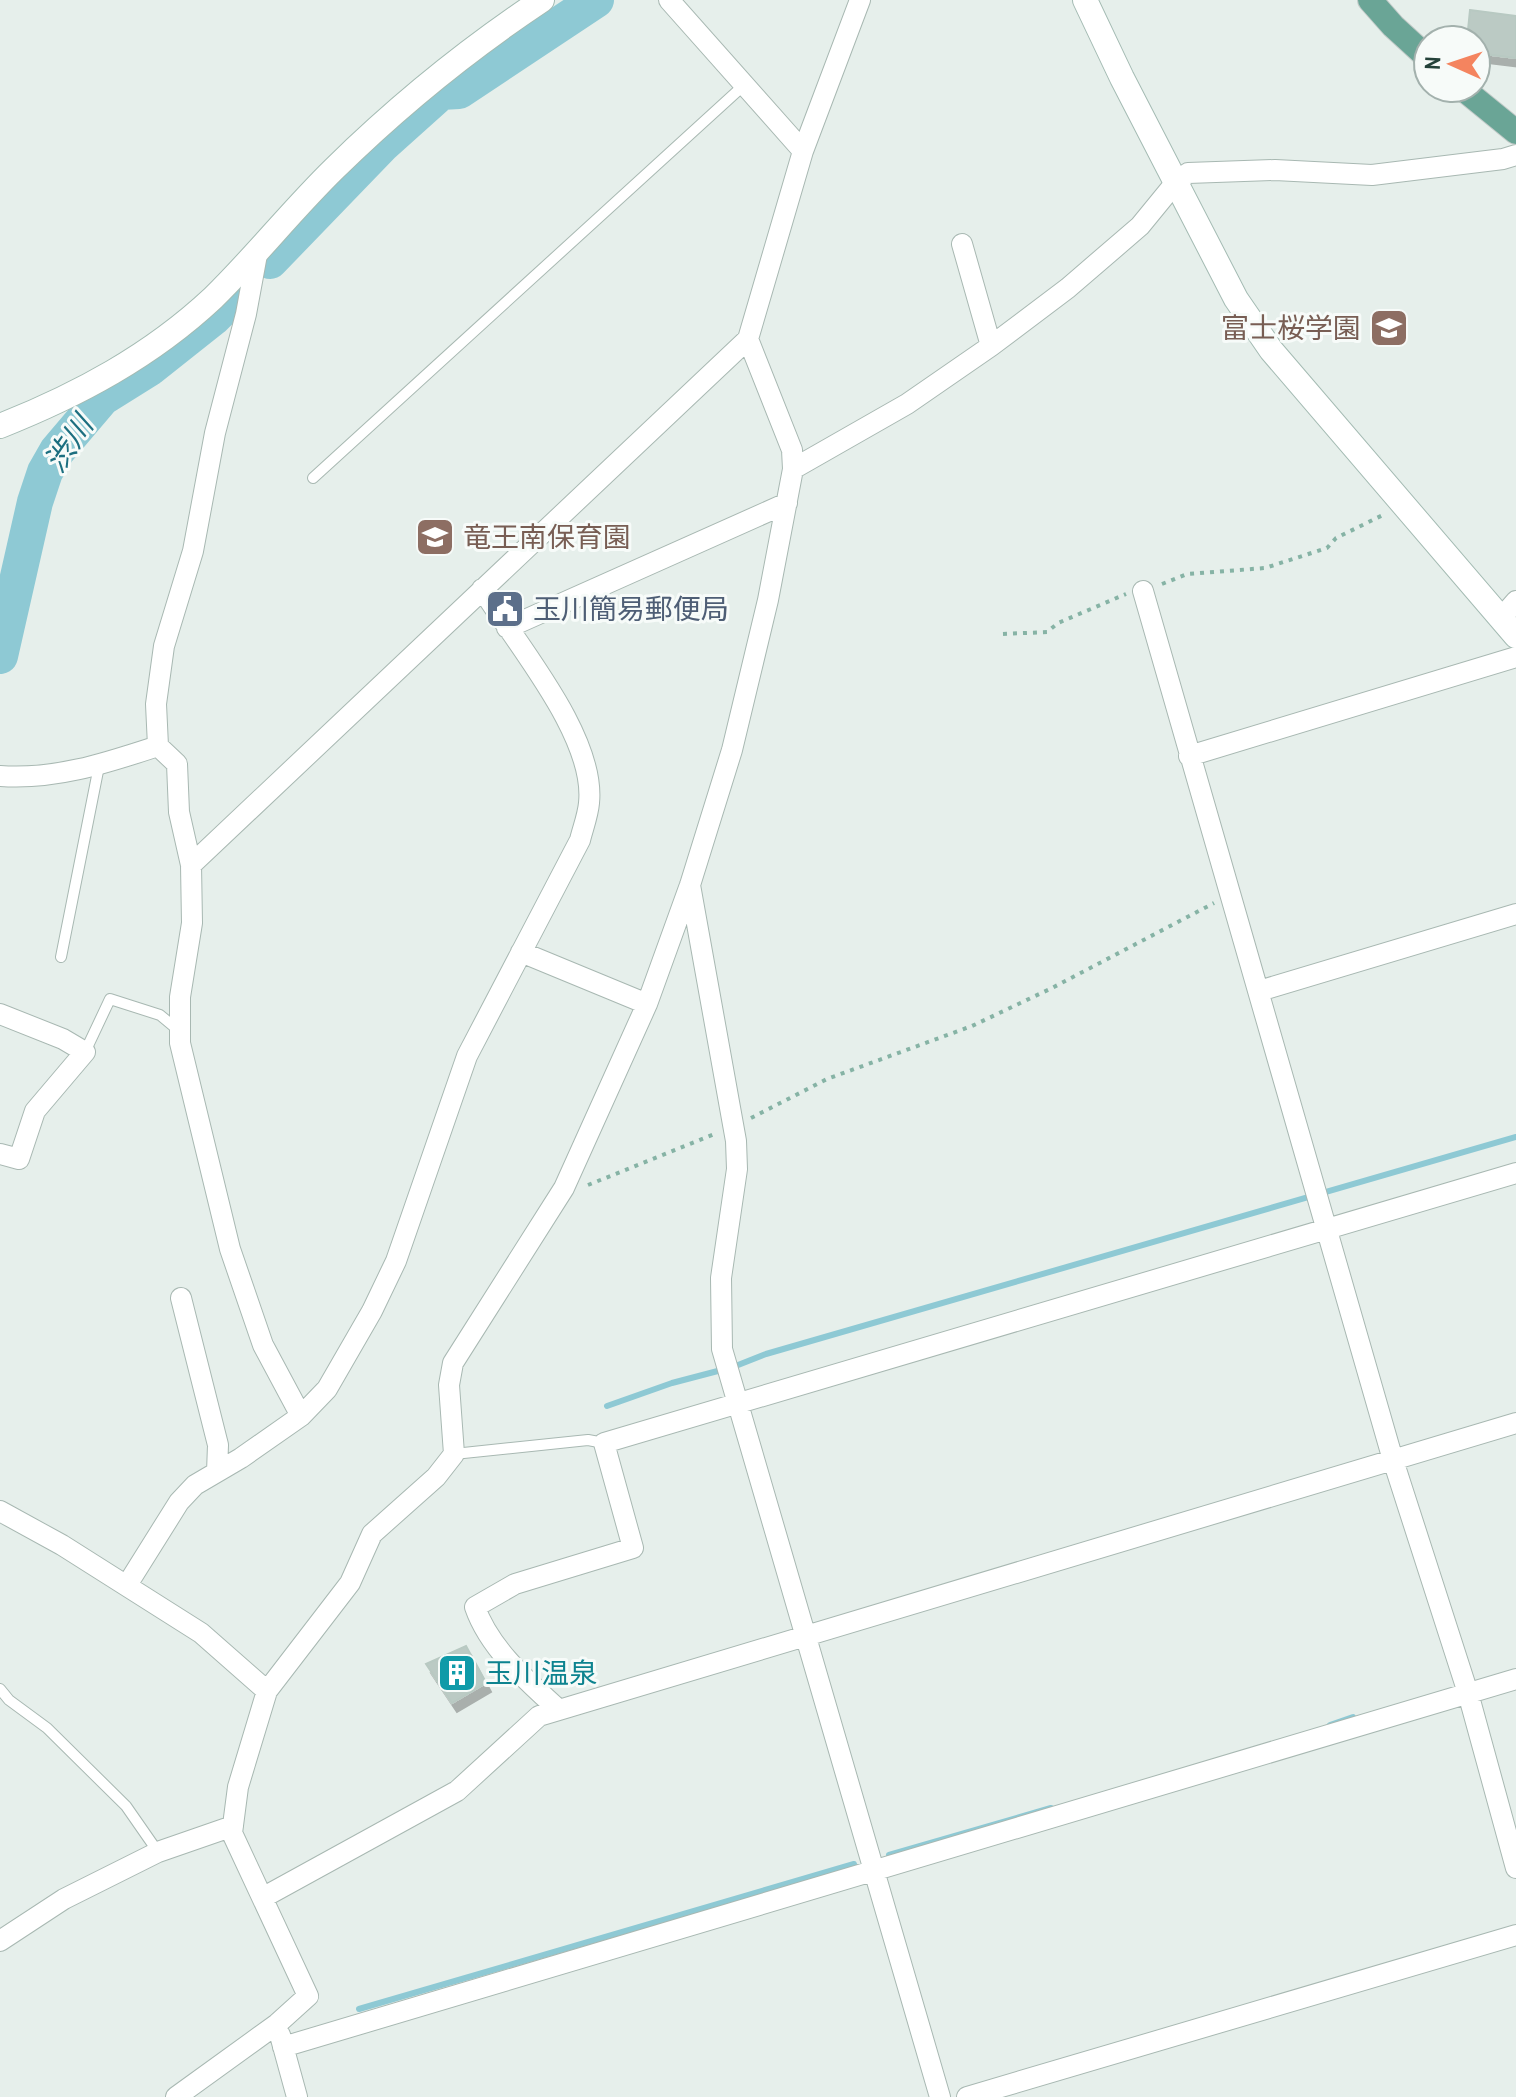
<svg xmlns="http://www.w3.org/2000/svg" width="1516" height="2097" viewBox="0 0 1516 2097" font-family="'Archivo Narrow','Noto Sans JP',sans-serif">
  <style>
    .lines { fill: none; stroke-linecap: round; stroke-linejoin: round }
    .stream { stroke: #8ec9d4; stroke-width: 6 }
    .river { stroke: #8ec9d4; stroke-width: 36 }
    .building { fill: #bbcac4; stroke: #b8c9c2; stroke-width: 2; filter: url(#shadow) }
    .lane-casing { stroke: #a8b8b2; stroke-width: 12 }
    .street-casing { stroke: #a8b8b2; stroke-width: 22 }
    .secondary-casing { stroke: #a4bbb3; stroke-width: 26 }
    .primary-casing { stroke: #c2cac8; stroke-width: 26 }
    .path { stroke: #86b3a5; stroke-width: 4; stroke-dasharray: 4 6; stroke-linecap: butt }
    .lane { stroke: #fff; stroke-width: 10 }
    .street { stroke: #fff; stroke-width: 20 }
    .secondary { stroke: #fff; stroke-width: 24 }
    .primary { stroke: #6aa596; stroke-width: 24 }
    .labels { text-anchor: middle; stroke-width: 6; stroke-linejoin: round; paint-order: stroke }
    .education-label { font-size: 28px; fill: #785e54; stroke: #f7fbf9; text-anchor: end }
    .service-label { font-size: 28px; fill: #4e5e75; stroke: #f7fbf9; text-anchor: start }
    .culture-label { font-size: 28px; fill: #0d838f; stroke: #f7fbf9; text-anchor: start }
    .water-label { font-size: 30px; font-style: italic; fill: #1c6f80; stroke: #f7fbf9 }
  </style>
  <defs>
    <filter id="shadow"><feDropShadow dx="5" dy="9" stdDeviation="0" flood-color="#0004"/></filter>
  </defs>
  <rect width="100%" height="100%" fill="#e6efeb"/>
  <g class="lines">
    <path class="stream" d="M 607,1406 L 672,1383 L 733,1367 L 766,1354 L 1516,1137
      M 1330,1725 L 1353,1717
      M 889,1855 L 1051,1808
      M 359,2009 L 854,1864"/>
    <path class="river" d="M 270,261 L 383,144 L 441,92 L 459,91 L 596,0
      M 0,656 L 35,502 L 45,472 L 57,451 L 102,398 L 150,368 L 213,318 L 235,296"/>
  </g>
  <path class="building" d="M 1470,10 L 1516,16 L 1516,58 L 1476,53 L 1476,40 L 1467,40 Z
    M 466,1646 L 486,1683 L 452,1703 L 426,1664 Z"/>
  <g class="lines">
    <defs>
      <path id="lane" d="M 313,478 L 743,86
        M 61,957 L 99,766
        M 85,1052 L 110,999 L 160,1015 L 178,1030
        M 454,1454 L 588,1440 L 604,1443
        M 0,1689 L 9,1700 L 47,1728 L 126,1806 L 158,1852"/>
      <path id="street" d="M 669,0 L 803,151
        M 962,244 L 991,346
        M 258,249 L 246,314 L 215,433 L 193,551 L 164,646 L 156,704 L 158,746 L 177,764 L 179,812 L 191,865 L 192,923 L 180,997 L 180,1043 L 230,1249 L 263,1345 L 301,1416
        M 793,469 L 907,404 L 991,346 L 1068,288 L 1140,226 L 1176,182 L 1188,173 L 1275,170 L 1372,175 L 1503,159 L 1516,155
        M 1143,591 L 1393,1460 L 1468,1693 L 1516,1868
        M 1502,617 L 1516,601
        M 507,628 L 787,503
        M 1189,756 L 1516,657
        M 0,776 C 56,780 106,763 158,746
        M 191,865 L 748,339
        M 690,885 L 736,1141 L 737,1169 L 721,1278 L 722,1349 L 940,2097
        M 521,952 L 647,1004
        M 1259,991 L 1516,914
        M 0,1014 L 63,1039 L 85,1052 L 35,1111 L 19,1159 L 0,1154
        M 181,1298 L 218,1445 L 217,1472
        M 0,1511 L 62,1545 L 201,1633 L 267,1691
        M 127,1585 L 179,1502 L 195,1485 L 241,1458 L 301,1416 L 327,1389 L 372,1311 L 396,1261 L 467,1056 L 580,840 C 583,828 588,815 589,803 C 596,737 517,645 482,589
        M 559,1710 C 528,1682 489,1648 475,1607 L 515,1584 L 633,1548 L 604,1443 L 1516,1173
        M 264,1897 L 457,1791 L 539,1716 L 1516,1423
        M 0,1941 L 64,1899 L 158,1852 L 233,1826
        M 280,2035 L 297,2097
        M 283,2047 L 1516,1679
        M 176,2097 L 277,2024 L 308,1996 L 232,1833 L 238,1787 L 267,1691 L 350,1583 L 372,1534 L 436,1477 L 454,1454 L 449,1385 L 453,1363 L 564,1188 L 647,1004 L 690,885 L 732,750 L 768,600 L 793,469 L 792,450 L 748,339 L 803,151 L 860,0
        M 967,2097 L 1516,1935"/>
      <path id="secondary" d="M 1085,0 L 1122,78 L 1236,299 L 1271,350 L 1516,636
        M 0,426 C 78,395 151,356 213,298 C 255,257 292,210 334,169 C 398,106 467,50 542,0"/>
      <path id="primary" d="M 1370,0 L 1393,26 L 1428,58
        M 1462,88 L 1516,132"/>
    </defs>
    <use href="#lane" class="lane-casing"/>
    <use href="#street" class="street-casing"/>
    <use href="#secondary" class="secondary-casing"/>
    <use href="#primary" class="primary-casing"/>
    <path class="path" d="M 1162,584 L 1187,574 L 1265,568 L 1327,548 L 1336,538 L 1385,514
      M 1003,634 L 1047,632 L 1058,623 L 1126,594
      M 751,1118 L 827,1079 L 972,1026 L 1052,988 L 1214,903
      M 588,1185 L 717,1133"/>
    <use href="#lane" class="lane"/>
    <use href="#street" class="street"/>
    <use href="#secondary" class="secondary"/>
    <use href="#primary" class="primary"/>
  </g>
  <defs>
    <symbol id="school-square" viewBox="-11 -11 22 22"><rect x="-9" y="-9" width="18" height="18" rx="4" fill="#8d6e63" stroke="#f7fbf9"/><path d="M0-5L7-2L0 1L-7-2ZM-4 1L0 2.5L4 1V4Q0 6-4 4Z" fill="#fff"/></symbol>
    <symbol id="civic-square" viewBox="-11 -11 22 22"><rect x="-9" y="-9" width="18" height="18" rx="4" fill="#5c6f8a" stroke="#f7fbf9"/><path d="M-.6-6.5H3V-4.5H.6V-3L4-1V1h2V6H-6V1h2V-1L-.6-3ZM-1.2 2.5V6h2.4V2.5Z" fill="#fff"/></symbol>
    <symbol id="building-square" viewBox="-11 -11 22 22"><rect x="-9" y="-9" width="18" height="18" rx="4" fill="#0f9aa8" stroke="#f7fbf9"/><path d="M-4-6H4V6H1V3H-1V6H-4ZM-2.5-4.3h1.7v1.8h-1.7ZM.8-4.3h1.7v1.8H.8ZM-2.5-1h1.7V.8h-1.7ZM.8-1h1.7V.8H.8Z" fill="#fff"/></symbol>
  </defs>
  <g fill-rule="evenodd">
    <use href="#school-square" x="1367" y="306" width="44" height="44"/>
    <use href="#school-square" x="413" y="515" width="44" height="44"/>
    <use href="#civic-square" x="483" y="587" width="44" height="44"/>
    <use href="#building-square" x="435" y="1651" width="44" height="44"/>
  </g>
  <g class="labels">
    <g class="education-label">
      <text x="1361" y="338">富士桜学園</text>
      <text x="463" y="547" text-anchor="start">竜王南保育園</text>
    </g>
    <g class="service-label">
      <text x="533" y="619">玉川簡易郵便局</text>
    </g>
    <g class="culture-label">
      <text x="485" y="1683">玉川温泉</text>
    </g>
    <g class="water-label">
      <text transform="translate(69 444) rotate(-56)" y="10">渋川</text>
    </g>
  </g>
  <g transform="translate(1452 64) rotate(273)"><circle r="38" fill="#f7fbf9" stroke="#a3b1ad" stroke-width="2"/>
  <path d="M0-6L14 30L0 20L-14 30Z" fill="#f4845f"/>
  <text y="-12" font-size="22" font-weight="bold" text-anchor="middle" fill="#24423a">N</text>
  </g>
</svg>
